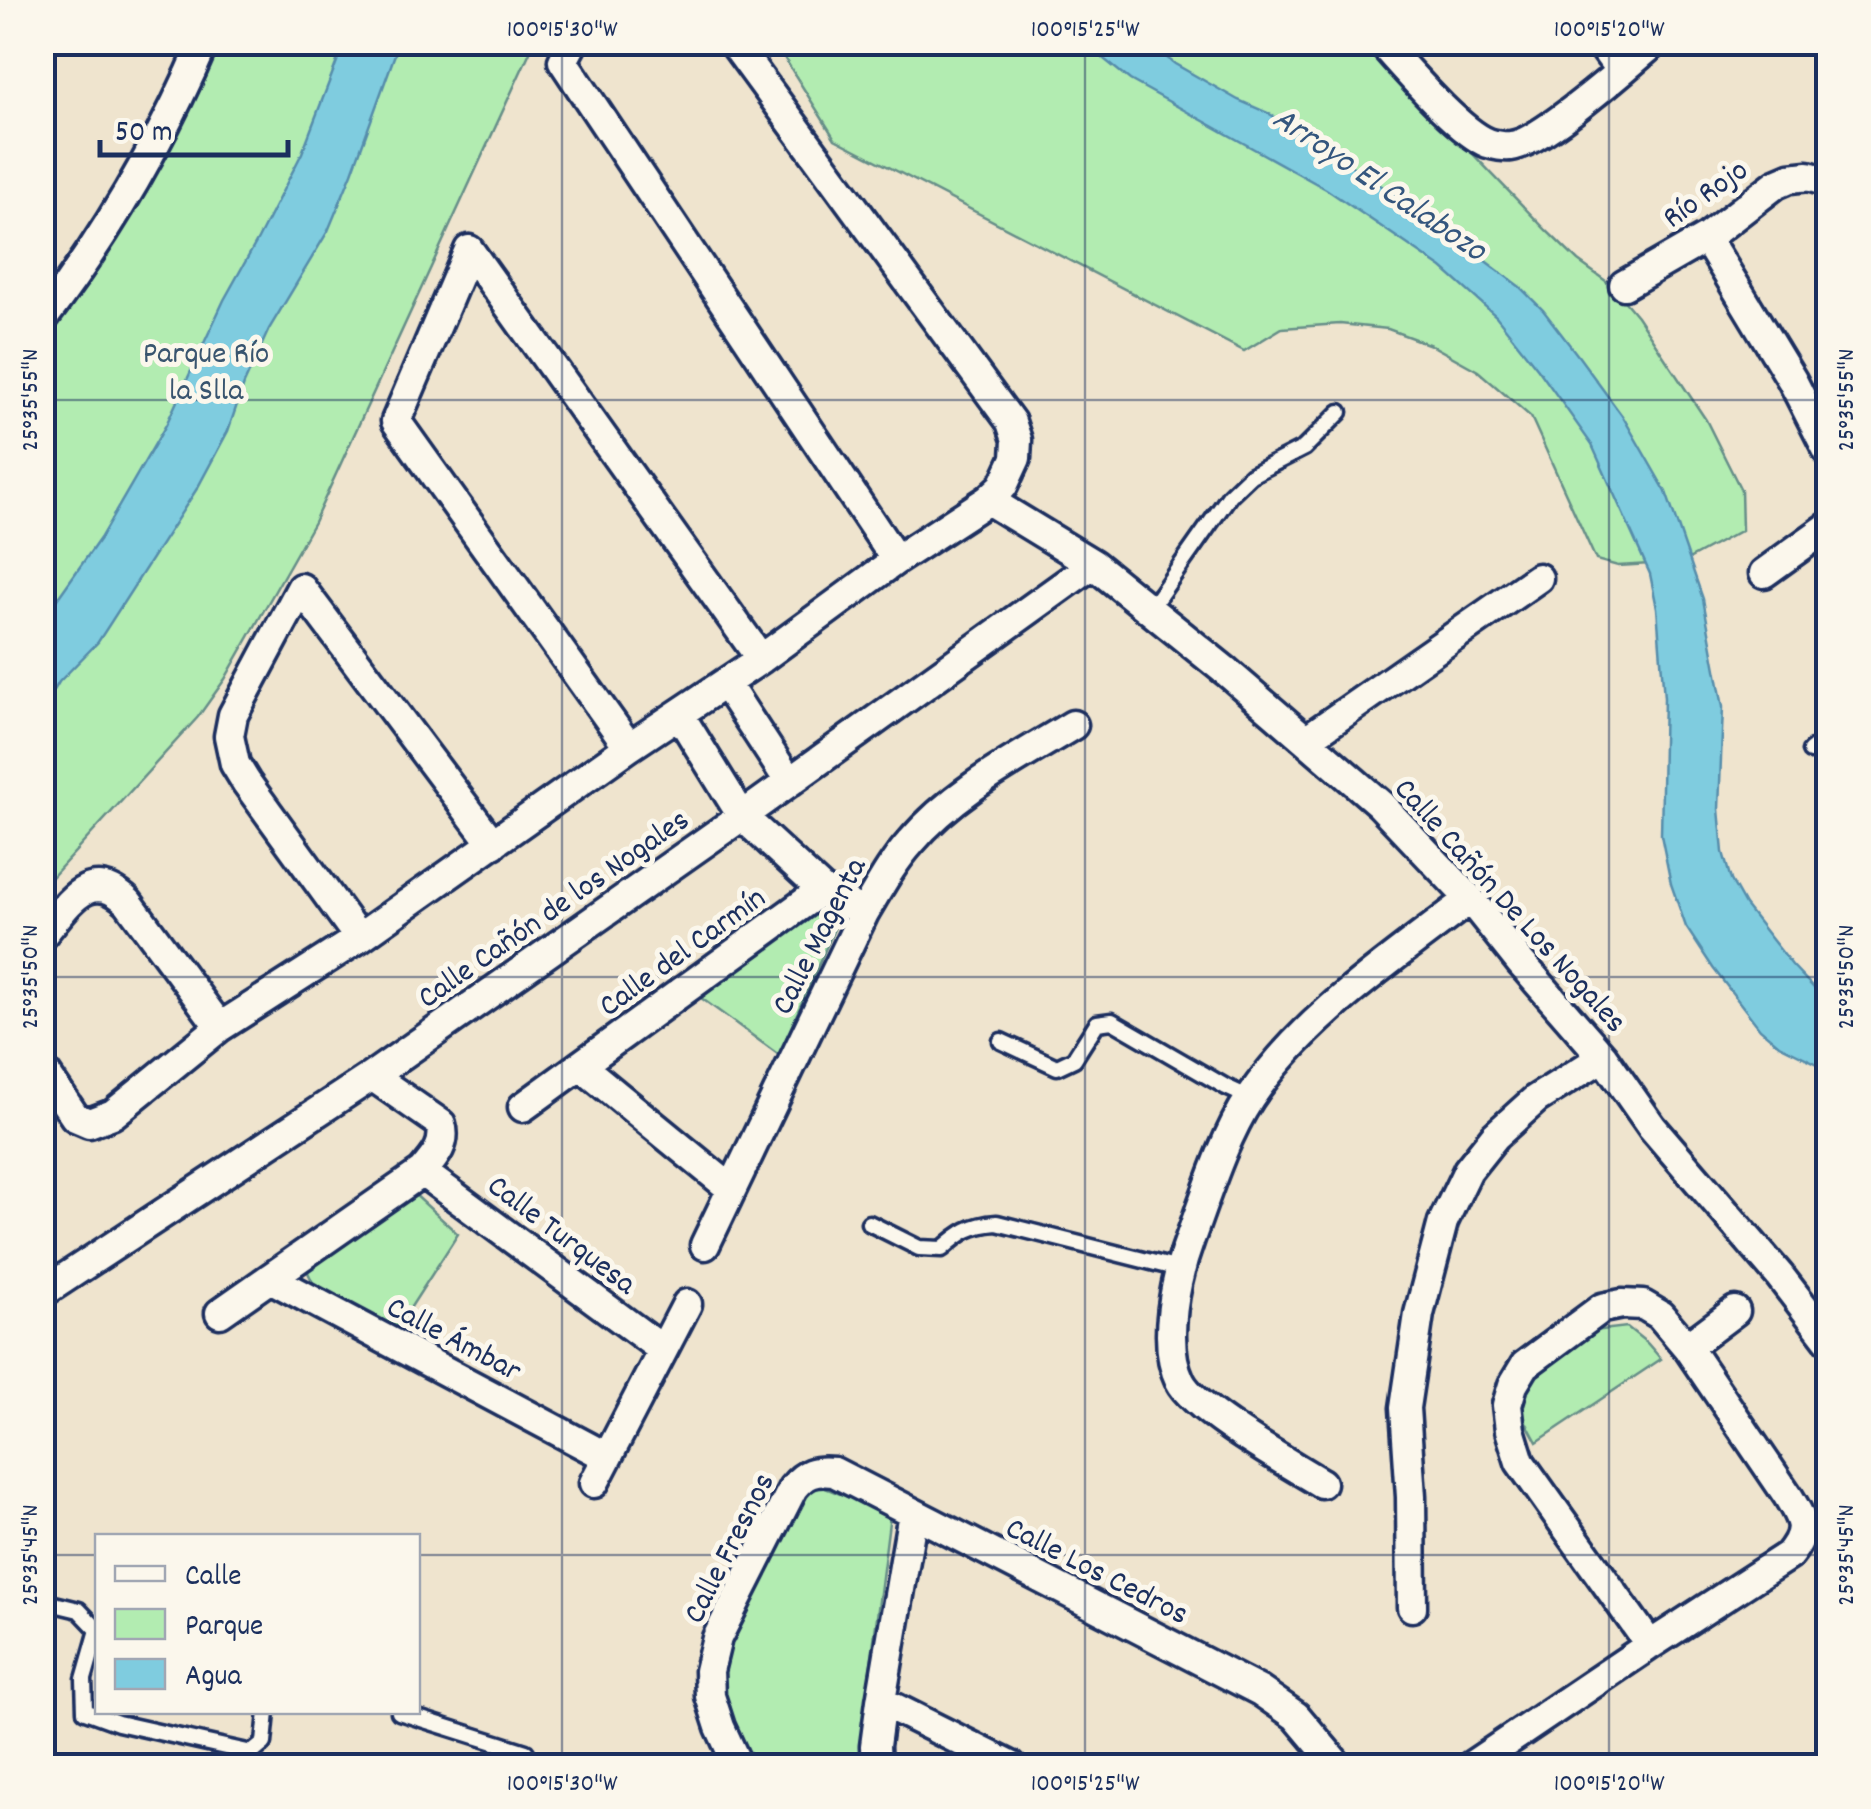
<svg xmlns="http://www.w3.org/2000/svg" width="1871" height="1809" viewBox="0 0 1871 1809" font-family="Dekko,sans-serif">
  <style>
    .green { fill: #b2ecb1; stroke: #668e88; stroke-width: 2.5 }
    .water { fill: #7fccdf; stroke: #578dab; stroke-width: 2.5 }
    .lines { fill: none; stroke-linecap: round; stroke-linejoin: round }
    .service-casing { stroke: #1b2f5e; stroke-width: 21 }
    .minor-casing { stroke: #1b2f5e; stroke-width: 35 }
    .service { stroke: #fbf7ec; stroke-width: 14 }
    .minor { stroke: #fbf7ec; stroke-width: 28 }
    .ticks { fill: none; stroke: #1b2f5e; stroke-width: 2.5; stroke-opacity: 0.45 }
    .labels { text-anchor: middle; stroke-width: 10; stroke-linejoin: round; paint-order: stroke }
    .street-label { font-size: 32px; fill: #1b2f5e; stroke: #fbf7ec }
    .park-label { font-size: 32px; fill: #39556f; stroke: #fbf7ec }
    .water-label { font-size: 35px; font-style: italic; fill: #34567e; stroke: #fbf7ec }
    .neatline { fill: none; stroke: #1b2f5e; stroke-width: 4 }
    .ticks-label { font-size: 25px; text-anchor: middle; fill: #1b2f5e }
  </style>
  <rect width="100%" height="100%" fill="#efe4ce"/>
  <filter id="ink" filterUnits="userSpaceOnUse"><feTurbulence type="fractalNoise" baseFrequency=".01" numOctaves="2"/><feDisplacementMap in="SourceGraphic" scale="20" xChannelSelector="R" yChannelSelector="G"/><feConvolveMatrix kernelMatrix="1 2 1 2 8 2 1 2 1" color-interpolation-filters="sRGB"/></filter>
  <g filter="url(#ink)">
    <path class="green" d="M 187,43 L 534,43 L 314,522 L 225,679 L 198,717 L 43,887 L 43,312 L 112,218 Z
      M 775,43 L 1366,43 L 1546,230 L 1578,261 L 1610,284 L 1637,316 L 1706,420 L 1741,490 L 1742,530 L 1683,562 L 1618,566 L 1596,560 L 1531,417 L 1478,371 L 1431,345 L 1388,329 L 1340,324 L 1282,328 L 1244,351 L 835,139 Z
      M 818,907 L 838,920 L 779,1055 L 701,998 Z
      M 412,1192 L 458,1234 L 396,1330 L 315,1287 L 304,1264 Z
      M 1627,1327 L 1647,1343 L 1661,1359 L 1537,1442 L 1520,1411 L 1527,1374 L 1593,1331 Z
      M 813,1483 L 890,1514 L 859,1759 L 862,1766 L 753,1766 L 717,1684 L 727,1640 L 778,1539 Z"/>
    <path class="water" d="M 344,43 L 399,43 L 352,173 L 328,231 L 269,329 L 244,384 L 228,431 L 198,487 L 98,642 L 59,682 L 43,709 L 43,619 L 101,537 L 166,425 L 224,300 L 258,239 L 302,153 Z
      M 1084,43 L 1148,43 L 1175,64 L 1238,100 L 1268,113 L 1319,144 L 1419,211 L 1520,287 L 1543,310 L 1579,357 L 1623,417 L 1666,492 L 1703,599 L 1723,707 L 1719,809 L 1723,852 L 1731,880 L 1745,905 L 1792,965 L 1828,1003 L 1828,1069 L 1779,1045 L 1760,1029 L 1713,968 L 1686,927 L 1671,884 L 1661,835 L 1664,698 L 1657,608 L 1650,574 L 1592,445 L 1538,369 L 1496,316 L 1442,268 L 1326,189 L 1130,80 Z"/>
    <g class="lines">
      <defs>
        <path id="service" d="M 1150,609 L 1230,495 L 1251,475 L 1304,448 L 1340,412
          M 1810,751 L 1828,737
          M 1001,1041 L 1057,1067 L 1074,1059 L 1097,1023 L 1112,1021 L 1226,1087 L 1250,1098
          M 869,1223 L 919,1248 L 942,1249 C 961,1232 971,1225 997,1223 L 1179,1269
          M 42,1601 L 79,1610 L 98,1630 L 84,1679 L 85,1711 L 118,1723 L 252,1753 L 264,1743 L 267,1712
          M 399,1712 L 526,1752"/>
        <path id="minor" d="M 573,42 L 563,61 L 896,560
          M 1381,42 C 1405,68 1458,131 1488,143 C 1494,145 1505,147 1511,146 C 1541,143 1628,65 1655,42
          M 1600,42 L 1620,70
          M 1706,238 L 1792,380 L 1828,451
          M 469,250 L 396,421 L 629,747
          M 469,250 L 761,659
          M 1624,285 L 1706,238 L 1776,184 L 1790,178 L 1808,176 L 1828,182
          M 42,320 C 107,235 162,140 204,42
          M 988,500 L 1093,564 L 1227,672 L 1380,804 L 1470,899 L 1521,963 L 1603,1057 L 1652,1127 L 1779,1275 L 1828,1339
          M 1764,573 L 1828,527
          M 725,683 L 789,781
          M 679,714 L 742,816 L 822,890 L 864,913
          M 1307,739 L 1538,578
          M 42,935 C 68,905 88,865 128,902 L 220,1027
          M 359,938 L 246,782 L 235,764 L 229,736 L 233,715 L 301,588 L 493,844
          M 581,1066 L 730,1188
          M 42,1068 L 75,1117 L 89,1123 L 113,1114 L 220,1027 L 359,938 L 629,747 L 761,659 L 896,560 L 988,500 L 1003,486 L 1016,458 L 1017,440 L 1011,422 L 733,42
          M 523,1107 L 822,890
          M 422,1172 L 663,1350
          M 705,1245 L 864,913 C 879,888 892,863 911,842 C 954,791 1017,759 1073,725
          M 270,1278 L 607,1457
          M 42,1293 L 372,1076 L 742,816 L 1093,564
          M 220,1313 L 422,1172 C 435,1157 447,1144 441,1124 L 372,1076
          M 1687,1347 L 1735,1311
          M 594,1483 L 687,1304
          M 1321,1483 C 1290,1464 1194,1410 1180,1381 C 1161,1342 1176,1277 1190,1239 C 1206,1195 1224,1137 1250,1098 C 1305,1016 1393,959 1470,899
          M 1412,1607 L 1411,1497 L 1405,1408 L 1419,1314 L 1443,1222 L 1468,1170 L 1495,1136 L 1536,1099 L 1603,1057
          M 881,1701 L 1011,1766
          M 738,1766 L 720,1727 L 710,1696 L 709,1671 L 717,1638 L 793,1488 C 805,1473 814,1470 834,1472 L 1260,1691 L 1296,1716 L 1338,1766
          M 876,1766 L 875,1746 L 881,1701 L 913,1513
          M 1471,1766 L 1650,1645 L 1789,1555 C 1809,1530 1803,1521 1788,1496 L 1687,1347 L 1660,1315 L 1643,1305 L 1622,1304 L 1602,1308 L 1525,1365 L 1513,1385 L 1507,1405 L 1510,1430 L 1520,1462 L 1650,1645"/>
      </defs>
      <use href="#service" class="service-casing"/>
      <use href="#minor" class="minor-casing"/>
      <use href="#service" class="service"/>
      <use href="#minor" class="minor"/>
    </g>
  </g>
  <path class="ticks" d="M 562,42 L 562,1766M 1085,42 L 1085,1766M 1609,42 L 1609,1766M 42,400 L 1828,400M 42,977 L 1828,977M 42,1555 L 98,1555M 418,1555 L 1828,1555"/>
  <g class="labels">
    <g class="street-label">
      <text transform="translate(1704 192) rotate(-35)" y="11">Río Rojo</text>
      <text transform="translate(1512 904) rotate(48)" y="11">Calle Cañón De Los Nogales</text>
      <text transform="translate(552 907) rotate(-35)" y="11">Calle Cañón de los Nogales</text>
      <text transform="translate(817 935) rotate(-63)" y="11">Calle Magenta</text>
      <text transform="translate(681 950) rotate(-36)" y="11">Calle del Carmín</text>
      <text transform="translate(563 1233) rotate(37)" y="11">Calle Turquesa</text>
      <text transform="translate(455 1337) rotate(28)" y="11">Calle Ámbar</text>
      <text transform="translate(727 1547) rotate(-63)" y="11">Calle Fresnos</text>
      <text transform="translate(1098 1569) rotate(27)" y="11">Calle Los Cedros</text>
    </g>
    <g class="park-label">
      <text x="206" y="362">Parque Río<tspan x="206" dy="37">la Slla</tspan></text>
    </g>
    <g class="water-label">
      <text transform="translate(1381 182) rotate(34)" y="12">Arroyo El Calabozo</text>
    </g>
  </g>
  <rect width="1871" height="1809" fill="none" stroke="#fbf7ec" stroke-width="110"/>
  <rect x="95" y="1534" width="325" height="180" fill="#fbf7ec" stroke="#a1a7b3" stroke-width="2.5"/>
  <rect x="115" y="1566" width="50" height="15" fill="#fbf7ec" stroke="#a1a7b3" stroke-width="2.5"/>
  <text x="185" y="1584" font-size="30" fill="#1b2f5e">Calle</text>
  <rect x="115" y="1609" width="50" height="30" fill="#b2ecb1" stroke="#a1a7b3" stroke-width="2.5"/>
  <text x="185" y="1634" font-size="30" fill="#1b2f5e">Parque</text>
  <rect x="115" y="1659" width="50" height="30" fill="#7fccdf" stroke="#a1a7b3" stroke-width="2.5"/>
  <text x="185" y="1684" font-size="30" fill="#1b2f5e">Agua</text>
  <path d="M100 140v15h188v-15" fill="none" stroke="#1b2f5e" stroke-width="5"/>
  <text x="115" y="140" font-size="30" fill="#1b2f5e" stroke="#fbf7ec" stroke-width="8" paint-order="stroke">50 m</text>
  <rect x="55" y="55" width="1761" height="1699" class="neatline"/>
  <g class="ticks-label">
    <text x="562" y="36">100°15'30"W</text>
    <text x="1085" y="36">100°15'25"W</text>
    <text x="1609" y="36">100°15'20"W</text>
    <text transform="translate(28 400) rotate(-90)" y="9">25°35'55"N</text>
    <text transform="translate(1844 400) rotate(-90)" y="9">25°35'55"N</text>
    <text transform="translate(28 977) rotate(-90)" y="9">25°35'50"N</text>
    <text transform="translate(1844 977) rotate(-90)" y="9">25°35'50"N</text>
    <text transform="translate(28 1555) rotate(-90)" y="9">25°35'45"N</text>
    <text transform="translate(1844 1555) rotate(-90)" y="9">25°35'45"N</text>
    <text x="562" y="1790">100°15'30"W</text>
    <text x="1085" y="1790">100°15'25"W</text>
    <text x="1609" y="1790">100°15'20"W</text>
  </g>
</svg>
